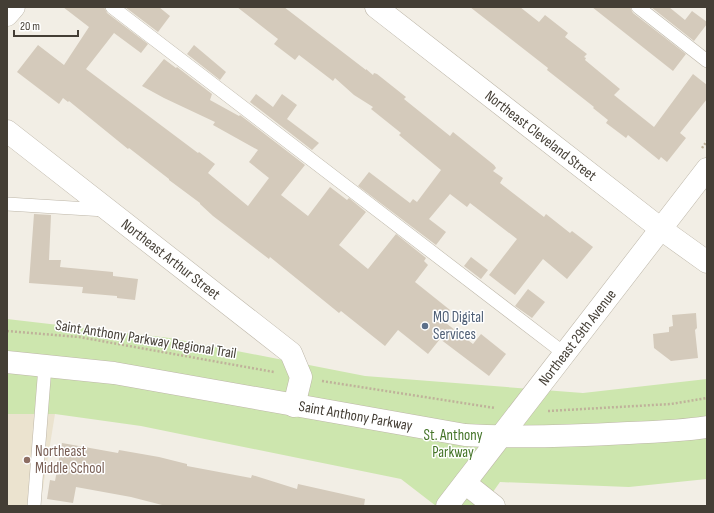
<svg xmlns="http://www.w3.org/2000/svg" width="714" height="513" viewBox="0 0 714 513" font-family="'Sofia Sans Condensed',sans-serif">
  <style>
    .education { fill: #ebe3cf }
    .green { fill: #cde6ae }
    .building { fill: #d4cabb }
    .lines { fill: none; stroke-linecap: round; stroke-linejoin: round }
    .service-casing { stroke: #bdb6a8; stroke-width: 14 }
    .minor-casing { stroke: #bdb6a8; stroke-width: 23 }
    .tertiary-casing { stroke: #bdb6a8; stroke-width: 23 }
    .path { stroke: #bfb29a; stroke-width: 2.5; stroke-dasharray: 2 2; stroke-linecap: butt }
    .service { stroke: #fff; stroke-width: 13 }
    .minor { stroke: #fff; stroke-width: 22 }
    .tertiary { stroke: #fff; stroke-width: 22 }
    .service-dot { fill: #5c6f8a; stroke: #fff; stroke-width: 1.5 }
    .education-dot { fill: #8d6e63; stroke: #fff; stroke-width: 1.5 }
    .labels { text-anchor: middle; stroke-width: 3; stroke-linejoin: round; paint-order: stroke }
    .street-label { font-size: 15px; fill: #443e35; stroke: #fff }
    .service-label { font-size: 15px; fill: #4e5e75; stroke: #fff; text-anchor: start }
    .park-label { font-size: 15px; fill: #46752a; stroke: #fff }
    .education-label { font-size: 15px; fill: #785e54; stroke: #fff; text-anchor: start }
  </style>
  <rect width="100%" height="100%" fill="#f2eee5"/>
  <path class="education" d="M 7,414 L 55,414 L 40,506 L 7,506 Z"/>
  <path class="green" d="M 7,319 L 170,338 L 365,376 L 583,393 L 707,379 L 707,479 L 629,487 L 500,482 L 483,506 L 436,506 L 401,479 L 141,426 L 55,414 L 7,414 Z"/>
  <path class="building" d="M 63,7 L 104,7 L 107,13 L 148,44 L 141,53 L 114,33 L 86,69 L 198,153 L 199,152 L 215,164 L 208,173 L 248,206 L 269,178 L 249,162 L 258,150 L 213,125 L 215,122 L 164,98 L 142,86 L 164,59 L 176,68 L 177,67 L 212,94 L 210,100 L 239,116 L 240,115 L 305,165 L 281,195 L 308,216 L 330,187 L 347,200 L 349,198 L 366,212 L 339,245 L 368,269 L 396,234 L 426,258 L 424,261 L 428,265 L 415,282 L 450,310 L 442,320 L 473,344 L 481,334 L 506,354 L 489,376 L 440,339 L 428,354 L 398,330 L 385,346 L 341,311 L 339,313 L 270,257 L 269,259 L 213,216 L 200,204 L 200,203 L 169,180 L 169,179 L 129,148 L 128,149 L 69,101 L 68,102 L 63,98 L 59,104 L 17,72 L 38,45 L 64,65 L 89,27 Z
    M 125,7 L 159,7 L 170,16 L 158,32 Z
    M 237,7 L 284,7 L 366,70 L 366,69 L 373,75 L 374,73 L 377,74 L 406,97 L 404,99 L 450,136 L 453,132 L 494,165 L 496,168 L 493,171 L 503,178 L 500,183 L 544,217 L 546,214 L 570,233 L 572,231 L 593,247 L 567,279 L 543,259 L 515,295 L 489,275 L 517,239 L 470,203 L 467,207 L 450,194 L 429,219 L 446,232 L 436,245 L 358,186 L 369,172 L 410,203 L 413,199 L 417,202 L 441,170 L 399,135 L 401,133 L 371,109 L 373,107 L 354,95 L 335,78 L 333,81 L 299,55 L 295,60 L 274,44 L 278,39 Z
    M 470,7 L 520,7 L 539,22 L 545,15 L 568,33 L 565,37 L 587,54 L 584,57 L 586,58 L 585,60 L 620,89 L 614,95 L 654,127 L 693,74 L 707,85 L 707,99 L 680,133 L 686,138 L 667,162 L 661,157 L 659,160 L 628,135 L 626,138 L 606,123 L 608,120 L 593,108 L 594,107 L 547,70 L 548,68 Z
    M 592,7 L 630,7 L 633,13 L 686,54 L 673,71 Z
    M 651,7 L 669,7 L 685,20 L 692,11 L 707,22 L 707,24 L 694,41 Z
    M 194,45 L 226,72 L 220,80 L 187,54 Z
    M 256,94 L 273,107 L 282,94 L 297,105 L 287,119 L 319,143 L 312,150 L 250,102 Z
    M 34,214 L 51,215 L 49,260 L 61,260 L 60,267 L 113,272 L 113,276 L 138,279 L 135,300 L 117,298 L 117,296 L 82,293 L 83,287 L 29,283 Z
    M 471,257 L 488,270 L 481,279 L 464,266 Z
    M 528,289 L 545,302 L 532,318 L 515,306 Z
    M 696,313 L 697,328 L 695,330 L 698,358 L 671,361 L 654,348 L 653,334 L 669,332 L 669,327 L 673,326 L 672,315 Z
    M 62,443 L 118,453 L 119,450 L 159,457 L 187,464 L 187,466 L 251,478 L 252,475 L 297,489 L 298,484 L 365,499 L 364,506 L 166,506 L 131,497 L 76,487 L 73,503 L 47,499 L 50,480 L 55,481 Z"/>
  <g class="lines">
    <defs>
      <path id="service" d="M 112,7 L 565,354
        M 638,7 L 707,61
        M 7,204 L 105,210
        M 34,506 L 45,366"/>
      <g id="minor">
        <path id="s1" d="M 376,7 L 661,229 L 707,262"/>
        <path d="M 7,15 L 14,7"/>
        <path id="s2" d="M 7,131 L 291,353 L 301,377 L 294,406"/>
        <path d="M 465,483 L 494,506"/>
      </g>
      <g id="tertiary">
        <path id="s3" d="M 7,362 L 114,373 L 465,435 C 519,438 574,436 628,433 C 654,432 681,431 707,427"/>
        <path id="s4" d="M 447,506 L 707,169"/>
      </g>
    </defs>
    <use href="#service" class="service-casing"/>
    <use href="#minor" class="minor-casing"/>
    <use href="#tertiary" class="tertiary-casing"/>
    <path class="path" d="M 702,148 L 707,141
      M 7,331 L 79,337 L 274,372
      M 322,381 L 495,408
      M 548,411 L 671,404 L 707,398"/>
    <use href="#service" class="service"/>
    <use href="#minor" class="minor"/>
    <use href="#tertiary" class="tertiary"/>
  </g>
  <circle class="service-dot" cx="425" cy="326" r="4"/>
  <circle class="education-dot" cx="27" cy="460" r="4"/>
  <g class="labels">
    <g class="street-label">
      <text dy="5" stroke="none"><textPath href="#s1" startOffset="209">Northeast Cleveland Street</textPath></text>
      <text dy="5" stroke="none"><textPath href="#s2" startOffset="208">Northeast Arthur Street</textPath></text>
      <text dy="5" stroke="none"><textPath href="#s4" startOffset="213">Northeast 29th Avenue</textPath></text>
      <text transform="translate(146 339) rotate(9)" y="5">Saint Anthony Parkway Regional Trail</text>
      <text dy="5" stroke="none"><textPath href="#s3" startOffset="353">Saint Anthony Parkway</textPath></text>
    </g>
    <g class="service-label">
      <text x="433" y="322">MO Digital<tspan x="433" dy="17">Services</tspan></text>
    </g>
    <g class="park-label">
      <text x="453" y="440">St. Anthony<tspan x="453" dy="17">Parkway</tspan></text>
    </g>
    <g class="education-label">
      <text x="35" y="456">Northeast<tspan x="35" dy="17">Middle School</tspan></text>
    </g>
  </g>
  <rect width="714" height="513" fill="none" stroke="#443e35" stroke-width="16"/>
  <path d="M14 30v6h64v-6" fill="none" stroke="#443e35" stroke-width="2"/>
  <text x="20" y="30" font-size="12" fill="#443e35" stroke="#ffffff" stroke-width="3" paint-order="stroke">20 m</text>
</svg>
